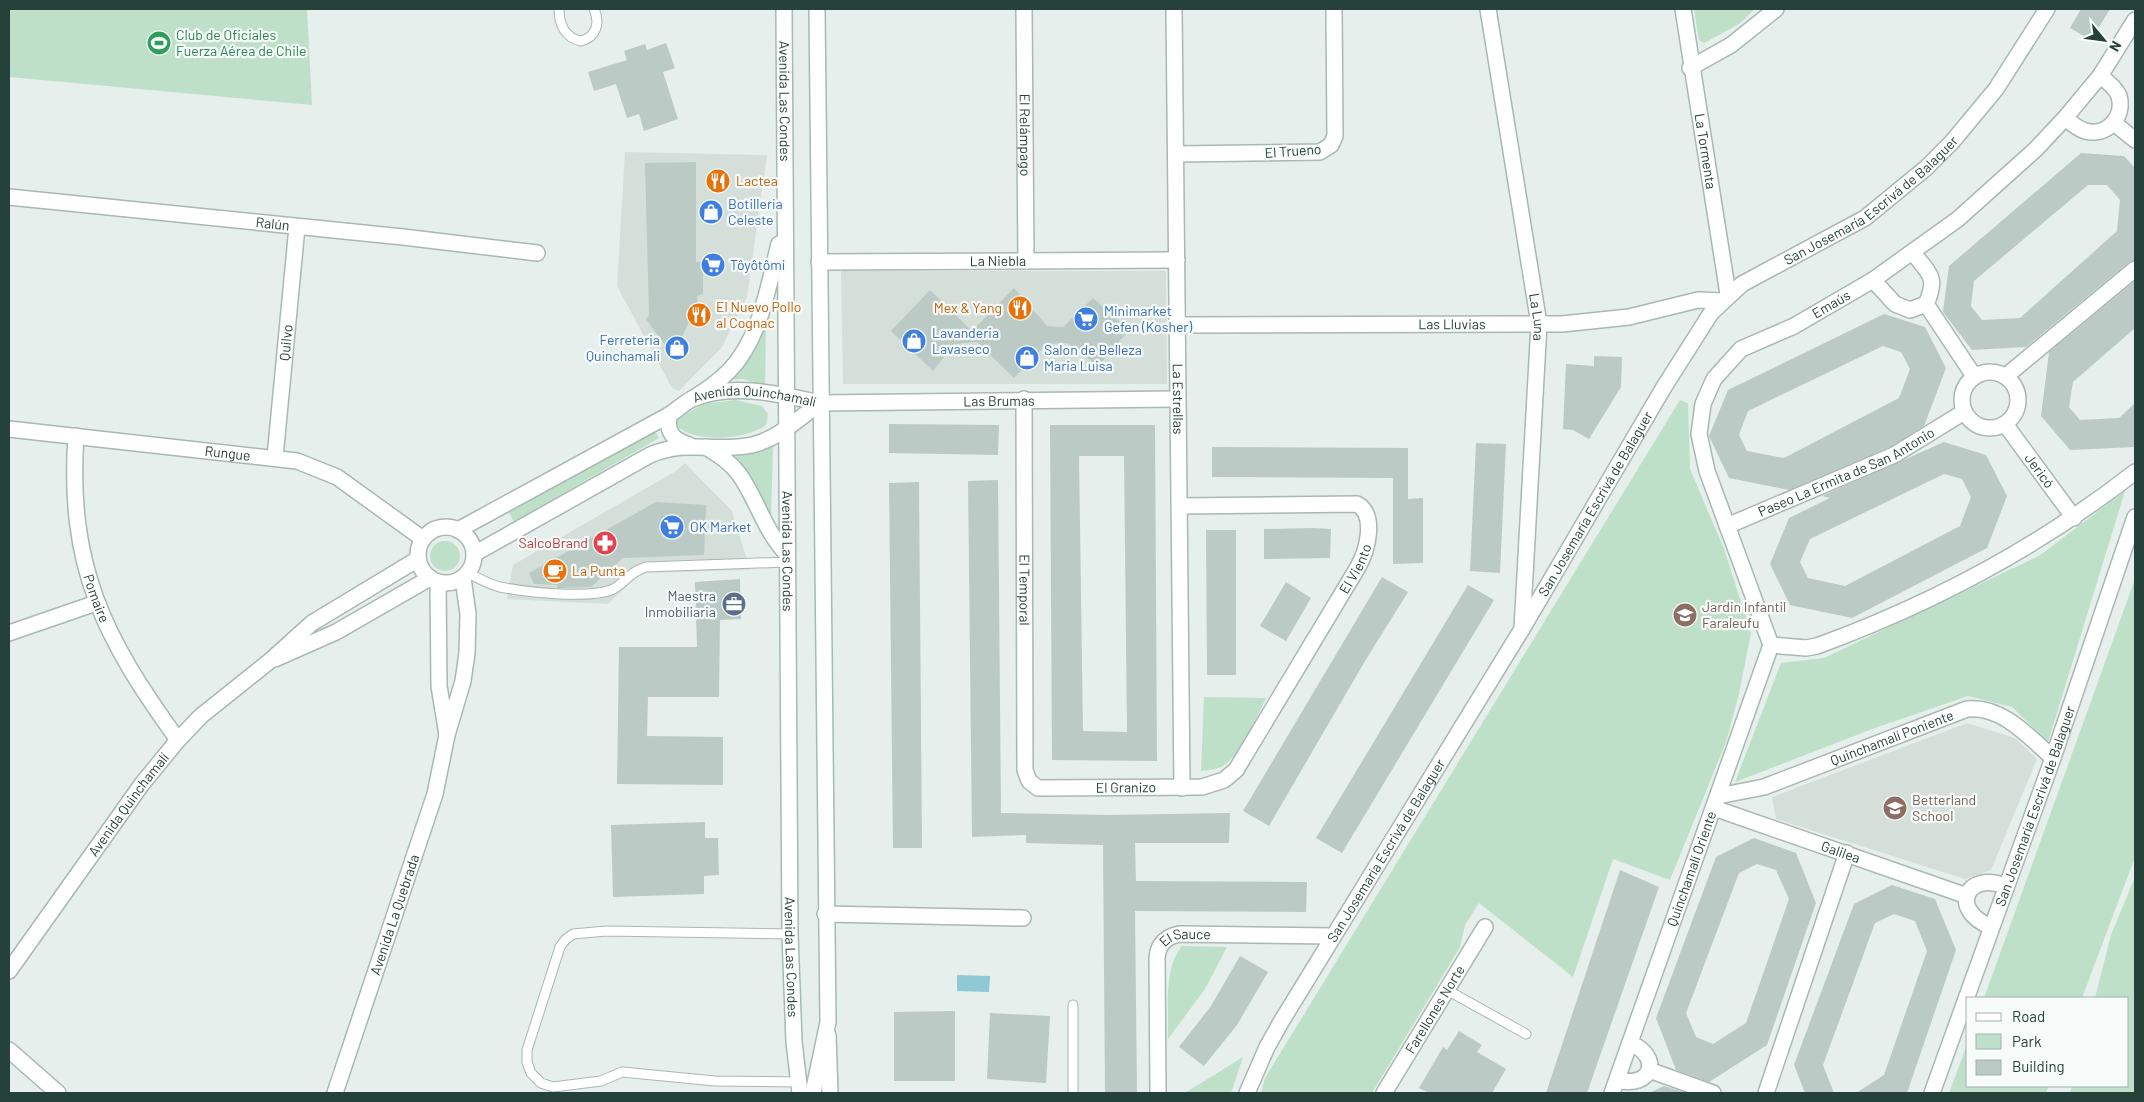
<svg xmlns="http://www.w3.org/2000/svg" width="2144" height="1102" viewBox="0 0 2144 1102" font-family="Barlow,sans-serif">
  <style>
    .built { fill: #d4dfda }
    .green { fill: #bfe0c8 }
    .water { fill: #8ec9d4 }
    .building { fill: #bbcac4; fill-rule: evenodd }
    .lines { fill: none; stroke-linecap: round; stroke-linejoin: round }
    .service-casing { stroke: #a8b8b2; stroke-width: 11 }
    .minor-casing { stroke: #a8b8b2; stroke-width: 18 }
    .tertiary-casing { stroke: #a8b8b2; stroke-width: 18 }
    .secondary-casing { stroke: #a4bbb3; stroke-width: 18 }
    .service { stroke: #fff; stroke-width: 9 }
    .minor { stroke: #fff; stroke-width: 15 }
    .tertiary { stroke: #fff; stroke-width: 15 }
    .secondary { stroke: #fff; stroke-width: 15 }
    .labels { text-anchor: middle; stroke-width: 4.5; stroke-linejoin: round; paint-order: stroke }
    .leisure-label { font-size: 14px; fill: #27864d; stroke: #f7fbf9; text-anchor: start }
    .street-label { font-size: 14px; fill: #24423a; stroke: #f7fbf9 }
    .food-label { font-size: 14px; fill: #c56008; stroke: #f7fbf9; text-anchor: start }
    .shop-label { font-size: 14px; fill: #366cbe; stroke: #f7fbf9; text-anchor: start }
    .health-label { font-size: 14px; fill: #be3a42; stroke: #f7fbf9; text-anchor: end }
    .service-label { font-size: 14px; fill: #4e5e75; stroke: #f7fbf9; text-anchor: end }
    .education-label { font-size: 14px; fill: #785e54; stroke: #f7fbf9; text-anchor: start }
  </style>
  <rect width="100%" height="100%" fill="#e6efeb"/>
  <path class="built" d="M 625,152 L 767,155 L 747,297 L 722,347 L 679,391 L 672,388 L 617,286 Z
    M 841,271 L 1166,271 L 1167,384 L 843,384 Z
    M 685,463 L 732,511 L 750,570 L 641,573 L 608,604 L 507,599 L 513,565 L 676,471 Z
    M 1967,723 L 2015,738 L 2037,759 L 1991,870 L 1965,879 L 1776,819 L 1772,797 Z"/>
  <path class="green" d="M 9,9 L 307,9 L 312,105 L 9,77 Z
    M 1694,9 L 1755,9 L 1739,24 L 1704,43 L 1699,40 Z
    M 766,324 L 765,386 L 743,379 L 729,380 L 755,346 Z
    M 735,400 L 762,406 L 768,414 L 766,425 C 747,440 687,445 673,421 L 703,404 Z
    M 1680,400 L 1688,403 L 1690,469 L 1724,549 L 1751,633 L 1739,694 L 1726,742 L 1670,880 L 1613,859 L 1573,977 L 1479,903 L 1465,925 L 1460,947 L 1372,1093 L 1261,1093 L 1265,1078 Z
    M 654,430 L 659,438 L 514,522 L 509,512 Z
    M 773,447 L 771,519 L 751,476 L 732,457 L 757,453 Z
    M 2125,491 L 2048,742 L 2012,707 L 1968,696 L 1875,728 L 1735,782 L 1781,663 L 1824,658 L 2039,556 Z
    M430 556a15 15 0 1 1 30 0a15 15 0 1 1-30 0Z
    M 2135,579 L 2135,857 L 2082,998 L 1984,998 Z
    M 1204,697 L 1266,698 C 1257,717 1243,750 1227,763 C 1220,769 1210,770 1201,771 Z
    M 2135,877 L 2135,1093 L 2070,1093 L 2072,1086 L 2128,1086 L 2128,998 L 2095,998 L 2111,935 Z
    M 1182,946 L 1227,947 L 1205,989 L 1168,1039 C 1169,1010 1163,969 1182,946 Z
    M 1968,1042 L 1968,1086 L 2049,1086 L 2046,1093 L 1949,1093 Z
    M 1243,1057 L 1231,1093 L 1185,1093 Z"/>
  <path class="water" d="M 957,975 L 990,976 L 989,992 L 957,991 Z"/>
  <path class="building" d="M 2081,9 L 2110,9 L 2091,40 L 2070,28 Z
    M 666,43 L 675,68 L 663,72 L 678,119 L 644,131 L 639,114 L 627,118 L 616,84 L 594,91 L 588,72 L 627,60 L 624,51 L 645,44 L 647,50 Z
    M 2081,153 L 2124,156 L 2135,168 L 2135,260 L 2129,262 L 2026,347 L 1972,350 L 1943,312 L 1949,266 ZM 2088,185 L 2107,185 L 2120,200 L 2117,231 L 2020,318 L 1982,320 L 1971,306 L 1974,281 Z
    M 696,162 L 696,262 L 703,262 L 703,294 L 697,296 L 698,306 L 682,336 L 670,352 L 646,319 L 649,315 L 645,163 Z
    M 2135,281 L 2135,328 L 2073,382 L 2069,407 L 2080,420 L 2119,418 L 2135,403 L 2135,447 L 2070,450 L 2041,416 L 2049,352 Z
    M 1014,288 L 1047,326 L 1063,327 L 1093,298 L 1129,330 L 1098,366 L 1067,343 L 1047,344 L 1014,378 L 977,342 L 954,344 L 933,371 L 891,331 L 930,290 L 972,331 Z
    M 1884,314 L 1925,327 L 1946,368 L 1924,426 L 1890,447 L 1789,490 L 1729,478 L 1709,436 L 1728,390 ZM 1883,346 L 1901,352 L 1910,369 L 1899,398 L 1784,458 L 1747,451 L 1739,435 L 1748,411 Z
    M 1594,356 L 1622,357 L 1621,387 L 1589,439 L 1573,430 L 1563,429 L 1566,364 L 1594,366 Z
    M 889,424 L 999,425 L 998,455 L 889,453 Z
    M 1050,425 L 1155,425 L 1157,761 L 1052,760 ZM 1079,456 L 1124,456 L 1127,732 L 1083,731 Z
    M 1944,442 L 1986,455 L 2007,496 L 1987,548 L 1852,618 L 1790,605 L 1770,564 L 1789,518 L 1830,498 L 1822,496 ZM 1944,474 L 1962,479 L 1971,497 L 1960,526 L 1845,586 L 1808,578 L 1800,562 L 1810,539 Z
    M 1476,443 L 1506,444 L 1500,573 L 1470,571 Z
    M 1212,447 L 1408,448 L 1408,499 L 1423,498 L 1423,563 L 1393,564 L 1393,478 L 1212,477 Z
    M 998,480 L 1001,813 L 1109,815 L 1230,813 L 1229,843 L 1135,843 L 1136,881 L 1307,882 L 1306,912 L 1135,911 L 1137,1093 L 1105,1093 L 1103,845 L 1026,843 L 1026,835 L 972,837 L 968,481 Z
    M 919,482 L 922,848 L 893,848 L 889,483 Z
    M 656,502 L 706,505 L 704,555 L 623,558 L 591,587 L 557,588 L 557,585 L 534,584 L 529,573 Z
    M 1313,528 L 1331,529 L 1330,558 L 1264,559 L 1264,529 Z
    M 1206,530 L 1236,530 L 1236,675 L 1207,675 Z
    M 1382,577 L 1408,592 L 1365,661 L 1269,826 L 1243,811 Z
    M 740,579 L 741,619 L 720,620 L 719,697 L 648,697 L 647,736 L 723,737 L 723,785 L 617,784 L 619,647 L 697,647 L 695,582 Z
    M 1286,582 L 1311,598 L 1286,641 L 1260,626 Z
    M 1468,585 L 1494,600 L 1342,853 L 1316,838 Z
    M 705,822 L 705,838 L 718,838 L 719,875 L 704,876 L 704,894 L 613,897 L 611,825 Z
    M 1754,838 L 1796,853 L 1816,903 L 1767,1045 L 1709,1082 L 1676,1070 L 1656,1018 L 1716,857 ZM 1757,864 L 1776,870 L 1789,899 L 1746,1023 L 1713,1044 L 1696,1037 L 1686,1013 L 1739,873 Z
    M 1620,870 L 1659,887 L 1587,1093 L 1546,1093 Z
    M 1892,885 L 1935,899 L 1956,950 L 1907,1093 L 1856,1093 L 1884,1075 L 1927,951 L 1915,921 L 1894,914 L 1875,923 L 1823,1065 L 1834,1093 L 1805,1093 L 1794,1065 L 1854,904 Z
    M 1240,956 L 1268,972 L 1237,1025 L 1204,1066 L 1179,1047 L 1211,1006 Z
    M 955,1011 L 955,1081 L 894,1081 L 894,1012 Z
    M 990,1013 L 1050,1016 L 1046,1083 L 987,1079 Z
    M 1459,1031 L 1482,1045 L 1477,1052 L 1506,1069 L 1492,1093 L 1429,1093 L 1419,1088 L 1443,1047 L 1447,1050 Z
    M 1664,1086 L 1686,1093 L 1649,1093 Z"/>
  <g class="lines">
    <defs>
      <path id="service" d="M 559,9 C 559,24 565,38 581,41 C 597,37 600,22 594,9
        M 468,573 C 478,578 488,584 500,587 C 526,592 587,599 611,590 C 624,585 627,573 646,567 L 787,562
        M 790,934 L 606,931 L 573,934 L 565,940 L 560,947 L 527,1050 L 527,1062 L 531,1073 L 541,1083 L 553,1087 L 601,1081 L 622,1072 L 715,1081 L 799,1082
        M 1447,990 L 1526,1034
        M 1073,1005 L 1073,1093"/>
      <g id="minor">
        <path id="s1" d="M 1024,9 L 1026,261"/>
        <path id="s2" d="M 1174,9 L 1182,788"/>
        <path id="s3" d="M 1488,9 L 1539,324 L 1522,629"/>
        <path id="s4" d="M 1683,9 L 1728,294"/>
        <path d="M 1690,68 L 1731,45 L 1776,9"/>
        <path d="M 2065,118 C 2071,123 2078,129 2085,131 C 2107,137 2125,117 2119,96 C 2116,88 2107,81 2100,76"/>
        <path d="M 2114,123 L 2135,140"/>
        <path d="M 1176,154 L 1320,152 L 1331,145 L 1335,136 L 1334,9"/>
        <path id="s5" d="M 9,197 L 403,237 L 537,253"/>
        <path id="s6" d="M 819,262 L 1177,260"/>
        <path d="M 1873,280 L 1895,304 L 1910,310 L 1926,304 C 1938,278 1930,274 1913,253"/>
        <path d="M 1926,304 L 1974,376"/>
        <path id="s7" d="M 1178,325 L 1562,324 L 1629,317 L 1698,300 L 1722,301"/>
        <circle cx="1990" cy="400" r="28"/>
        <path d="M 2006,376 L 2135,269"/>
        <path id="s8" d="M 1024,399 L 1025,770 L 1029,781 L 1038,788 L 1202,787 L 1224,780 L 1236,770 L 1358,567 C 1367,551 1377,515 1357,504 L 1180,506"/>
        <path id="s9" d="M 820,403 L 1178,399"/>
        <path id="s10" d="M 2005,424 L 2074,518"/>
        <path id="s11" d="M 9,429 L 297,461 L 337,477 L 423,539"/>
        <path id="s12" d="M 76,436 C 67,566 104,638 178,740"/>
        <path id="s13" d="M 275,457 L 297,227"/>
        <path id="s14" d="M 1727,526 L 1894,455 L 1964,412"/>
        <path d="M 438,582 L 439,686 L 447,735"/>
        <path d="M 9,633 L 96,603"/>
        <path id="s15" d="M 1771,645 L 1707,471 L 1699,434 L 1703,404 L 1714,379 L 1741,349 L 1794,326 L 1873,280 L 1958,219 L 2036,149 L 2065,118 L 2100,76 L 2135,20"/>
        <path d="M 1771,645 L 1806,648 L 1817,646 C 1932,604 2039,547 2135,472"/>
        <path id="s16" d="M 1718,796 L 1764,787 L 1967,709 C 2002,705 2029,737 2053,758"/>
        <path id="s17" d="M 1714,808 L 1967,896"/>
        <path d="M 825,914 L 1023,918"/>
        <path d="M 1991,927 C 1948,909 1967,871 2005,886"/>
        <path d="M 9,1050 L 58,1093"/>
        <path d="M 1649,1070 L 1713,1093"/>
        <path d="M 1617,1080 C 1652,1089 1663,1057 1630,1043"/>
        <path id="s18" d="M 335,1093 L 435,794 L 447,735 L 463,681 L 467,653 L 468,614 L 463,578"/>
        <path id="s19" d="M 1158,1093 L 1157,958 C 1158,944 1166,937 1179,934 L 1333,936"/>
        <path id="s20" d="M 1384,1093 L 1485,927"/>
        <path id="s21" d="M 1612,1093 L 1771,645"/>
        <path d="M 1766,1093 L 1847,853"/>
        <path id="s22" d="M 1932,1093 L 2053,758 L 2135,517"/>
      </g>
      <g id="tertiary">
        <path d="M 669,415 C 666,432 673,440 689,445"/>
        <circle cx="446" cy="555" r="28"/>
        <path id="s23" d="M 458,530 L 669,415 C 677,410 684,403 692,399 C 732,382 779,394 820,403"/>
        <path d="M 474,554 L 650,455 C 688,439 714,453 752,445 C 778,439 799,418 820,403"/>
        <path d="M 275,659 L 336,632 L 430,578"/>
        <path id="s24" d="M 9,971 L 142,784 L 178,740 L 201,716 L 271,660 L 312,623 L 418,559"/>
        <path d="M 828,1035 L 830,1093"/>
        <path id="s25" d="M 1247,1093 L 1267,1047 L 1281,1022 L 1522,629 L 1664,387 L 1711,313 L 1742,284 L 1865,218 L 1926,168 L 1952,142 L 1996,89 L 2047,9"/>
      </g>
      <g id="secondary">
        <path id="s26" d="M 784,9 L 790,934 L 794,1042 L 800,1093"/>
        <path d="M 692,399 C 705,391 718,382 729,371 C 761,338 768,286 779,244"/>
        <path d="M 706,447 C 719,455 730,462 739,474 C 757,499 764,530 786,553"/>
        <path d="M 813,1093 L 828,1022 L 817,9"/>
      </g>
    </defs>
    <use href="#service" class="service-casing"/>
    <use href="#minor" class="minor-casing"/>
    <use href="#tertiary" class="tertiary-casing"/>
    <use href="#secondary" class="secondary-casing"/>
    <use href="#service" class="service"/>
    <use href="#minor" class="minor"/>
    <use href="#tertiary" class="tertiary"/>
    <use href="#secondary" class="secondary"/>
  </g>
  <defs>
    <symbol id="stadium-disc" viewBox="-11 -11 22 22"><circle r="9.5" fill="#2e9e5b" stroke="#f7fbf9"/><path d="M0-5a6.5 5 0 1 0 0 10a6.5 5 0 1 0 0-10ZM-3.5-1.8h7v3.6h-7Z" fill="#fff"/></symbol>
    <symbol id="restaurant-disc" viewBox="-11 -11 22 22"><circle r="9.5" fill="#e8710a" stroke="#f7fbf9"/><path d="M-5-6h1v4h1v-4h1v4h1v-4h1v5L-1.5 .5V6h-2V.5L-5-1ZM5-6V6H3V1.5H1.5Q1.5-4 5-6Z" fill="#fff"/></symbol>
    <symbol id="shop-disc" viewBox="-11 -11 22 22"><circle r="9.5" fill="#3f7fe0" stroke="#f7fbf9"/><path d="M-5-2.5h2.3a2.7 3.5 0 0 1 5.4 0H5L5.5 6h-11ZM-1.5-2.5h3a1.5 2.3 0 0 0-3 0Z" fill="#fff"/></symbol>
    <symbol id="supermarket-disc" viewBox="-11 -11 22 22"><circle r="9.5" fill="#3f7fe0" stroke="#f7fbf9"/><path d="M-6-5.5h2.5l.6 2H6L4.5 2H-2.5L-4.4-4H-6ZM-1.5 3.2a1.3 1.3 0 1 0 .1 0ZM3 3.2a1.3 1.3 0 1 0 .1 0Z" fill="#fff"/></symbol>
    <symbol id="pharmacy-disc" viewBox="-11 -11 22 22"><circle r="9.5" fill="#e0444e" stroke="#f7fbf9"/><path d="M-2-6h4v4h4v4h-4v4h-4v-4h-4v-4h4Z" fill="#fff"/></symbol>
    <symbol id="cafe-disc" viewBox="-11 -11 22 22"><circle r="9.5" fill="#e8710a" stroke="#f7fbf9"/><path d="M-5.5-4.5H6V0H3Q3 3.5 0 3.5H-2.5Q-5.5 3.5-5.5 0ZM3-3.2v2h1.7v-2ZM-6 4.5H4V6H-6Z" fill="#fff"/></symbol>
    <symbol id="office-disc" viewBox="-11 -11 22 22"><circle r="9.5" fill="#5c6f8a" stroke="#f7fbf9"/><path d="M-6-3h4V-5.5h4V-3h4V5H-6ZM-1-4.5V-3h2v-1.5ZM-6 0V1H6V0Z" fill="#fff"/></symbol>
    <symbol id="school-disc" viewBox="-11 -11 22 22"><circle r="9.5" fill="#8d6e63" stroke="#f7fbf9"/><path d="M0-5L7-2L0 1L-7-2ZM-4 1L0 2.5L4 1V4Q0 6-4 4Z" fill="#fff"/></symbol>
  </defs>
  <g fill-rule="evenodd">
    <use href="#stadium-disc" x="145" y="29" width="28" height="28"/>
    <use href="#restaurant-disc" x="704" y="167" width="28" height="28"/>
    <use href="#shop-disc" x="697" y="198" width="28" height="28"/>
    <use href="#supermarket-disc" x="699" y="251" width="28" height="28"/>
    <use href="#restaurant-disc" x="1006" y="294" width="28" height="28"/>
    <use href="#restaurant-disc" x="685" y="301" width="28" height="28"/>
    <use href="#supermarket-disc" x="1072" y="305" width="28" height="28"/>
    <use href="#shop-disc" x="900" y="327" width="28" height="28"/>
    <use href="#shop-disc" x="663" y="334" width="28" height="28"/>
    <use href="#shop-disc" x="1013" y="344" width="28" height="28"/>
    <use href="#supermarket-disc" x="658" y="513" width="28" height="28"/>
    <use href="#pharmacy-disc" x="591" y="529" width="28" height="28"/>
    <use href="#cafe-disc" x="541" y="557" width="28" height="28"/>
    <use href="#office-disc" x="720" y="590" width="28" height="28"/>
    <use href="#school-disc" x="1671" y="601" width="28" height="28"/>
    <use href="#school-disc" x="1881" y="794" width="28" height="28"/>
  </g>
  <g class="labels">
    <g class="leisure-label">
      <text x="176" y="40">Club de Oficiales<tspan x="176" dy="16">Fuerza Aérea de Chile</tspan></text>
    </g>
    <g class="street-label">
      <text dy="5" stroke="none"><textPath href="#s26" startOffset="92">Avenida Las Condes</textPath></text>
      <text dy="5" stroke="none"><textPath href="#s1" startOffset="126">El Relámpago</textPath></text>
      <text transform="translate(1293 151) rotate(-4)" y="5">El Trueno</text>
      <text dy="5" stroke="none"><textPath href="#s4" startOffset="144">La Tormenta</textPath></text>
      <text dy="5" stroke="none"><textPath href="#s25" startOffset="1105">San Josemaría Escrivá de Balaguer</textPath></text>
      <text dy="5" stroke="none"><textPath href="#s5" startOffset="265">Ralún</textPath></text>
      <text dy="5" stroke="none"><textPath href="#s6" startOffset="179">La Niebla</textPath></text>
      <text dy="5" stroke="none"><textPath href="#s15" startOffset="422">Emaús</textPath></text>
      <text dy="5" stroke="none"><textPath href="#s3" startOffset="312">La Luna</textPath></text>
      <text dy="5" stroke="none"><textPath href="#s7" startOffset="274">Las Lluvias</textPath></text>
      <text dy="5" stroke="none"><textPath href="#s13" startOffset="115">Quilvo</textPath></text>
      <text dy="5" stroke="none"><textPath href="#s9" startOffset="179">Las Brumas</textPath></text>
      <text dy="5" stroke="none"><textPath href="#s2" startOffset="390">La Estrellas</textPath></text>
      <text dy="5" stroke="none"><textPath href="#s23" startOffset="332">Avenida Quinchamalí</textPath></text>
      <text dy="5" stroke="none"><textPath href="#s11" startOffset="220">Rungue</textPath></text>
      <text dy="5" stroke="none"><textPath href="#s14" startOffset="131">Paseo La Ermita de San Antonio</textPath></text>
      <text dy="5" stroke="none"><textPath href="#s10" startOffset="58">Jericó</textPath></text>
      <text dy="5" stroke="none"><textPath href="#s25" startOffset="685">San Josemaría Escrivá de Balaguer</textPath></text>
      <text dy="5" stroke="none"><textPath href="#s26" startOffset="542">Avenida Las Condes</textPath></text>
      <text dy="5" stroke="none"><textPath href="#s8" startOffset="831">El Viento</textPath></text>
      <text dy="5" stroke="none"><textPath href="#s8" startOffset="191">El Temporal</textPath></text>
      <text dy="5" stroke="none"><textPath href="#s12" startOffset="165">Pomaire</textPath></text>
      <text dy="5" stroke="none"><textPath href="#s16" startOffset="184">Quinchamalí Poniente</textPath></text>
      <text dy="5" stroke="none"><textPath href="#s8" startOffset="482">El Granizo</textPath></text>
      <text dy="5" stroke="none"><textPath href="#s24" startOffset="205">Avenida Quinchamalí</textPath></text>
      <text dy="5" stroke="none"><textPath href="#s22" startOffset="305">San Josemaría Escrivá de Balaguer</textPath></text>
      <text dy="5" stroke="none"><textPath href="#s25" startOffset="280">San Josemaría Escrivá de Balaguer</textPath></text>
      <text dy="5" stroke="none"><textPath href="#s17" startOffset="134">Galilea</textPath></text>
      <text dy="5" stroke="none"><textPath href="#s21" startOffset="238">Quinchamalí Oriente</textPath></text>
      <text dy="5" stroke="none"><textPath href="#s18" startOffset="188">Avenida La Quebrada</textPath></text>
      <text dy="5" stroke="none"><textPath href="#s19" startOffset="176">El Sauce</textPath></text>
      <text dy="5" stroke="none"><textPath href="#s26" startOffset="948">Avenida Las Condes</textPath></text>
      <text dy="5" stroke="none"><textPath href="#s20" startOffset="98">Farellones Norte</textPath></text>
    </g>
    <g class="food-label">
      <text x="736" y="186">Lactea</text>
      <text x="716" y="312">El Nuevo Pollo<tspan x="716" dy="16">al Cognac</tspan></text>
      <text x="1002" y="313" text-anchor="end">Mex &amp; Yang</text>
      <text x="572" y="576">La Punta</text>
    </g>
    <g class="shop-label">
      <text x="728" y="209">Botilleria<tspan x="728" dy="16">Celeste</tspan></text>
      <text x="730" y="270">Tôyôtômi</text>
      <text x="1104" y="316">Minimarket<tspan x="1104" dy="16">Gefen (Kosher)</tspan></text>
      <text x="932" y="338">Lavanderia<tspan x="932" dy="16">Lavaseco</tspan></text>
      <text x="660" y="345" text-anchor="end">Ferreteria<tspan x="660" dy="16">Quinchamali</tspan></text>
      <text x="1044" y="355">Salon de Belleza<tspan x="1044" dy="16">Maria Luisa</tspan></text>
      <text x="690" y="532">OK Market</text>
    </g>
    <g class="health-label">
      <text x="588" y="548">SalcoBrand</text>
    </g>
    <g class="service-label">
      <text x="716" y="601">Maestra<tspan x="716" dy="16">Inmobiliaria</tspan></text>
    </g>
    <g class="education-label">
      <text x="1702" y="612">Jardin Infantil<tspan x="1702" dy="16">Faraleufu</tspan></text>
      <text x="1912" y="805">Betterland<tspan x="1912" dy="16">School</tspan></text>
    </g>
  </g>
  <rect width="2144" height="1102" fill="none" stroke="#24423a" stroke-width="20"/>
  <rect x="1966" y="997" width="162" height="90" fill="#f7fbf9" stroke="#a3b1ad"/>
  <rect x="1976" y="1013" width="25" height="8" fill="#ffffff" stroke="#a3b1ad"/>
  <text x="2012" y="1022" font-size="15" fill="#24423a">Road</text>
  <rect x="1976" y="1034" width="25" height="15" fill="#bfe0c8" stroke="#a3b1ad"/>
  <text x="2012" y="1047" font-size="15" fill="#24423a">Park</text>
  <rect x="1976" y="1060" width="25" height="15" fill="#bbcac4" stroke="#a3b1ad"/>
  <text x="2012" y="1072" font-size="15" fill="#24423a">Building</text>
  <g transform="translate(2104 40) rotate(119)" stroke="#f7fbf9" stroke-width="4" paint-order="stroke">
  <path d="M0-4L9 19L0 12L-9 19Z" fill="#24423a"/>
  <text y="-8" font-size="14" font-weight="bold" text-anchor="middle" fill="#24423a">N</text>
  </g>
</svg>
